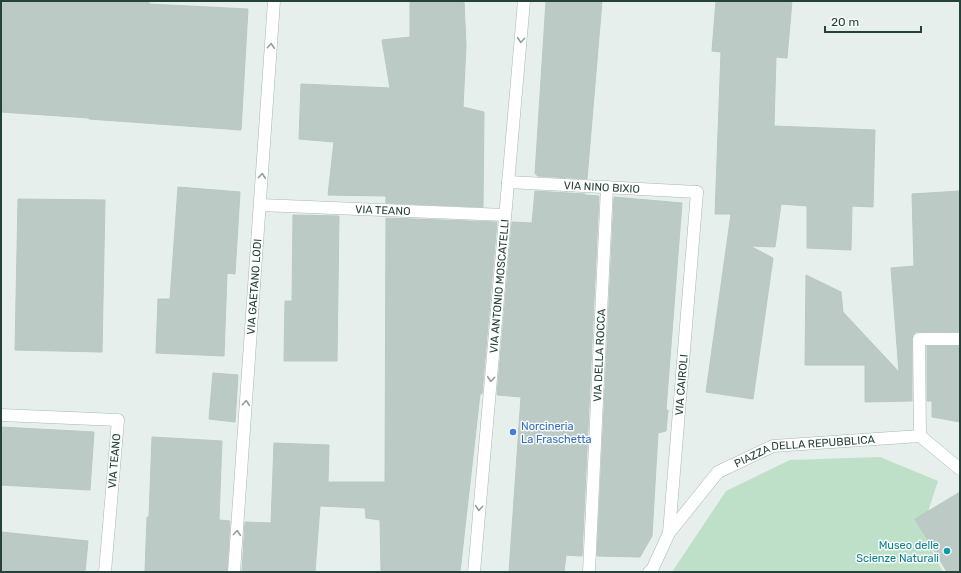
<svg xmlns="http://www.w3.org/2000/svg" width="961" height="573" viewBox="0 0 961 573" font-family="Rubik,sans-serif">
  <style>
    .green { fill: #bfe0c8 }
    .building { fill: #bbcac4; stroke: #b8c9c2 }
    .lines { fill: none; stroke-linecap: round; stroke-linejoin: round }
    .service-casing { stroke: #a8b8b2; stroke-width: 13 }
    .pedestrian-casing { stroke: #a8b8b2; stroke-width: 13 }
    .minor-casing { stroke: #a8b8b2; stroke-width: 13 }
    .tertiary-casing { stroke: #a8b8b2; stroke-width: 13 }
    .service { stroke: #fff; stroke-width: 12 }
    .pedestrian { stroke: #fff; stroke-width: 12 }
    .minor { stroke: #fff; stroke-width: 12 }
    .tertiary { stroke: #fff; stroke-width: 12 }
    .oneway { stroke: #92a09c }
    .shop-dot { fill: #3f7fe0; stroke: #f7fbf9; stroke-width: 1.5 }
    .culture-dot { fill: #0f9aa8; stroke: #f7fbf9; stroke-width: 1.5 }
    .labels { text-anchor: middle; stroke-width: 3; stroke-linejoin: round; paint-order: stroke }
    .street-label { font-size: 11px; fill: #24423a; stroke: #f7fbf9 }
    .shop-label { font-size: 11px; fill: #366cbe; stroke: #f7fbf9; text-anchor: start }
    .culture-label { font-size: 11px; fill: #0d838f; stroke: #f7fbf9; text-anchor: end }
  </style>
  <rect width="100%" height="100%" fill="#e6efeb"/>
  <path class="green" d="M 880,457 L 938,481 L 922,530 L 943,572 L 672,572 L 726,491 L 790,460 Z"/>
  <path class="building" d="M 1,1 L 149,1 L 149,4 L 248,9 L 241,130 L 89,119 L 89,118 L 1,112 Z
    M 410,1 L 464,1 L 466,46 L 463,107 L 484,112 L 483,207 L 386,203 L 386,196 L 328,195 L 334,142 L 299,139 L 301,84 L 390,88 L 382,40 L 410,37 Z
    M 546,1 L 602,1 L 587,179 L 537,176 L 537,174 L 535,174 Z
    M 716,1 L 792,1 L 787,58 L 776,57 L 774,126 L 875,130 L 873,207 L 852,206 L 851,250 L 807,248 L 807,206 L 781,204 L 775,247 L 750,246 L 773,258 L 753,399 L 706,392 L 731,214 L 715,214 L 721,52 L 712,51 Z
    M 178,187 L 240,192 L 235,274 L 227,273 L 224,356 L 156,353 L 158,299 L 170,299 Z
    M 535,191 L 585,194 L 585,195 L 599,196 L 582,556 L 566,555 L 564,572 L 509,572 L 521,397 L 497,395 L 512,222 L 532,223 Z
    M 960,191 L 960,332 L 916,332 L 913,335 L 912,339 L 912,401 L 865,402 L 865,365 L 805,365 L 806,275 L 841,292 L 843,312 L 899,372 L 891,268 L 914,266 L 912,194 Z
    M 614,197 L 682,203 L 666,410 L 668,410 L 666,431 L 658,433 L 652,536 L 640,557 L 597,556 Z
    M 18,199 L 105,200 L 102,352 L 15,350 Z
    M 293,215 L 339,216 L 337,361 L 284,361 L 285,301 L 292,301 Z
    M 386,218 L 497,222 L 482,394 L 480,394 L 460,572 L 418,572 L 381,571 L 380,520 L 366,518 L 365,508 L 320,506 L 315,572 L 242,572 L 245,522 L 271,523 L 274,443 L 329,445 L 328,482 L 385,482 Z
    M 927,346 L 960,346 L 960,422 L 932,417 L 932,401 L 927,401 Z
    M 213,373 L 238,375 L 235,422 L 209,419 Z
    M 1,427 L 94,432 L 90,490 L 1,485 Z
    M 152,437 L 222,441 L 219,520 L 230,521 L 227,572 L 145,572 L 147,517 L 149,517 Z
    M 960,492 L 960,572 L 947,572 L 915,519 Z
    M 1,532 L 88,541 L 85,572 L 1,572 Z"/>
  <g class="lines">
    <defs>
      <g id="service">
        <path id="s1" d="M 260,205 L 505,215"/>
      </g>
      <g id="pedestrian">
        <path id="s2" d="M 508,182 L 697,192"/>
      </g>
      <g id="minor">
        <path d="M 1,415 L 118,420 L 105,572"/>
        <path d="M 920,436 L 919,339 L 960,339"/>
        <path id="s3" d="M 669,533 L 718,472 L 773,446 L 920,436 L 960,469"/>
        <path id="s4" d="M 234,572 L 274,1"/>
        <path id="s5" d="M 589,572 L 607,187"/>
        <path id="s6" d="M 649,572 L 652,570 L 669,533 L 697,192"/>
      </g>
      <g id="tertiary">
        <path id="s7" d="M 474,572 L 524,1"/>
      </g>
    </defs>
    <use href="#service" class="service-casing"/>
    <use href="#pedestrian" class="pedestrian-casing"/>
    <use href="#minor" class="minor-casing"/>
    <use href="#tertiary" class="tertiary-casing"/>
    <use href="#service" class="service"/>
    <use href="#pedestrian" class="pedestrian"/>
    <use href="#minor" class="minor"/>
    <use href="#tertiary" class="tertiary"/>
  </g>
  <defs><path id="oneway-chevron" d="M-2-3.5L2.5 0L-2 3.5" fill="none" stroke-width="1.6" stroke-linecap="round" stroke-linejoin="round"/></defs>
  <g class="oneway">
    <use href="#oneway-chevron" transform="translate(521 40) rotate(95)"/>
    <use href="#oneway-chevron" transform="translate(271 46) rotate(-86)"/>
    <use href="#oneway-chevron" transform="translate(262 176) rotate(-86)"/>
    <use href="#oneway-chevron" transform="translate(491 379) rotate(95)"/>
    <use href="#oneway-chevron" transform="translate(246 403) rotate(-86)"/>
    <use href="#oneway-chevron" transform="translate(479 508) rotate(95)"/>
    <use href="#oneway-chevron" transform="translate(237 533) rotate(-86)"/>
  </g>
  <circle class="shop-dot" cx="513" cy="432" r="4"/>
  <circle class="culture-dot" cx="947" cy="551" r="4"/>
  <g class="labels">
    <g class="street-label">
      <text dy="4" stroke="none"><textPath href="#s2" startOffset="94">VIA NINO BIXIO</textPath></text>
      <text dy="4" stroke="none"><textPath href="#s1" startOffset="123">VIA TEANO</textPath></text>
      <text dy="4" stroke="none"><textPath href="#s4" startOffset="286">VIA GAETANO LODI</textPath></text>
      <text dy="4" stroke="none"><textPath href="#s7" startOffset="287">VIA ANTONIO MOSCATELLI</textPath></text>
      <text dy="4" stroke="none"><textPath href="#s5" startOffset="217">VIA DELLA ROCCA</textPath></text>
      <text dy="4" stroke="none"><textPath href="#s6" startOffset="193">VIA CAIROLI</textPath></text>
      <text dy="4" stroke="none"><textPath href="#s3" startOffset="169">PIAZZA DELLA REPUBBLICA</textPath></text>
      <text transform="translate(114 461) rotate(-85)" y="4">VIA TEANO</text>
    </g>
    <g class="shop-label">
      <text x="521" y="430">Norcineria<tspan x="521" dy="13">La Fraschetta</tspan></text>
    </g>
    <g class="culture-label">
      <text x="939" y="549">Museo delle<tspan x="939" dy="13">Scienze Naturali</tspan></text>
    </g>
  </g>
  <rect width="961" height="573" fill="none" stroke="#24423a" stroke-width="4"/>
  <path d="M825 26v6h96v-6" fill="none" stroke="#24423a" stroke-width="2"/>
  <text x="831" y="26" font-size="12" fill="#24423a" stroke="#f7fbf9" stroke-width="3" paint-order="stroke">20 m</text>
</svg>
